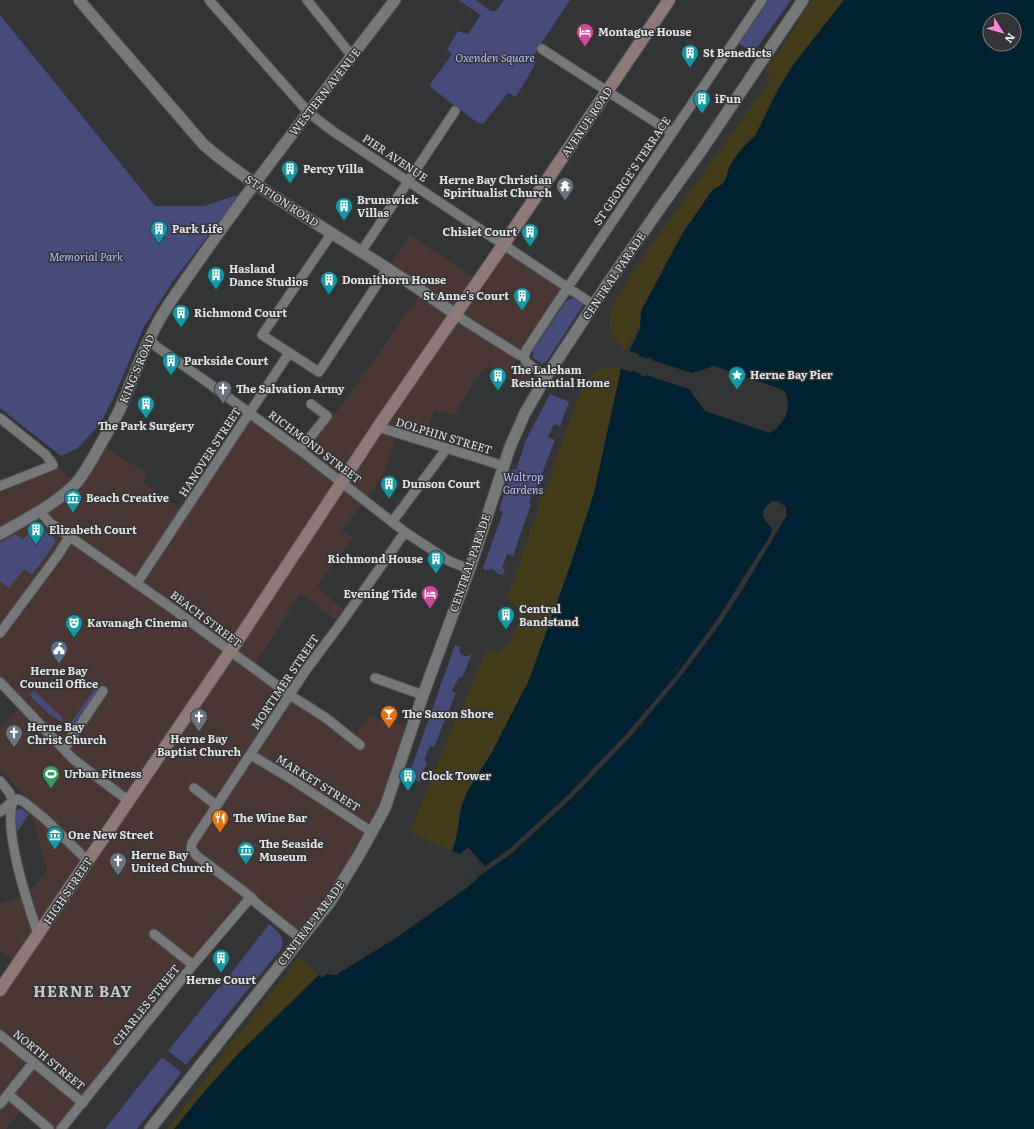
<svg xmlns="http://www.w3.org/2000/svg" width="1034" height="1129" viewBox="0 0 1034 1129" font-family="Literata,serif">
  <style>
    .commercial { fill: #4a3633 }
    .green { fill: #464b79 }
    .sand { fill: #443b1b }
    .water { fill: #00212f; fill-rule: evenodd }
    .pier { fill: #333436 }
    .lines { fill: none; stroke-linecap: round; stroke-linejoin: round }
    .minor-casing { stroke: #535355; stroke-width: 11 }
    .tertiary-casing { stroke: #535355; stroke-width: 13 }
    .secondary-casing { stroke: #535355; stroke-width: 14 }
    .minor { stroke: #77787a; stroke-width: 9 }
    .tertiary { stroke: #77787a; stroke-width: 11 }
    .secondary { stroke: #8f7978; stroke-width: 12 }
    .labels { text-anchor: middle; stroke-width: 3; stroke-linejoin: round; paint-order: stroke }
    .poi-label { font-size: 11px; font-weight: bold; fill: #e2e2e4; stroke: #333436; text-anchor: start }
    .park-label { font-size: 11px; font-style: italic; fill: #b4bdfd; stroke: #333436 }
    .street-label { font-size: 11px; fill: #e2e2e4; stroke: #333436 }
    .district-label { font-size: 15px; font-weight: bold; letter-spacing: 1px; fill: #c5c5c8; stroke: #333436 }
  </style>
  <rect width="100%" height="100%" fill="#333436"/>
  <path class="commercial" d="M 410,235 L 483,284 L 506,252 L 564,290 L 515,362 L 531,374 L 533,379 L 528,391 L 488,366 L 474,381 L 455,415 L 435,411 L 421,442 L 397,436 L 383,476 L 342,531 L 353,537 L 317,586 L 343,610 L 336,620 L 300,594 L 252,669 L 351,740 L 368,716 L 409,726 L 379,812 L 341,878 L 304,928 L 299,931 L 294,930 L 251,893 L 60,1129 L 47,1129 L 23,1108 L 6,1129 L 0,1129 L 0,986 L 17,962 L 0,951 L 0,905 L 1,903 L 21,897 L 32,889 L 47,870 L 26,796 L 0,770 L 0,729 L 21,705 L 0,684 L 0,489 L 58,466 L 71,479 L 98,442 L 148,474 L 143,482 L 181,510 L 244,413 L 300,452 L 342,405 L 426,286 L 392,263 Z"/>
  <path class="green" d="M 458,0 L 475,0 L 491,11 L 496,11 L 504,0 L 570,0 L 533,56 L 532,59 L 537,61 L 516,97 L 509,93 L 507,94 L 483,124 L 478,123 L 433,89 L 430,86 L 431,83 L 452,54 L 447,49 L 458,31 L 468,34 L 481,15 Z
    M 767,0 L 791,0 L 753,53 L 738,43 Z
    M 0,15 L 155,206 L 204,206 L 240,194 L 173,281 L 144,327 L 113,399 L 100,424 L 78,448 L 61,456 L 0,408 Z
    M 572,298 L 584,304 L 546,362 L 542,364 L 533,358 L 533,350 L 566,301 Z
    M 550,394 L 569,402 L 560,426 L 554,424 L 548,437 L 555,440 L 534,495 L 532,494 L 529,503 L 531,504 L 513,556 L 507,554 L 502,568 L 505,569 L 503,575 L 498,574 L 493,569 L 485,570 L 483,568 L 503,512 L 499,510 L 512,469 L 516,470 L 526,440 Z
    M 35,525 L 38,526 L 55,539 L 55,543 L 32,575 L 24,569 L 9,588 L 0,581 L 0,543 L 15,534 L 23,540 Z
    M 455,645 L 460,647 L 459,651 C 463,658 467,657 472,654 L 462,678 L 459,677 L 452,691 L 456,693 L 434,747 L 430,746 L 424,760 L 427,762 L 419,782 L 408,778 Z
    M 96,687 L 101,690 L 69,733 L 67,731 L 67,728 Z
    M 34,691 L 62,717 L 63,720 L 61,722 L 48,713 L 32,698 L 31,695 L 31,693 Z
    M 20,808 L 29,814 L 17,832 L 15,812 Z
    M 269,924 C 278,931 285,936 282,948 L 186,1065 L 168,1051 L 219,987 L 220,988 Z
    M 162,1057 L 181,1072 L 178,1077 L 137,1129 L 105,1129 Z"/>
  <path class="sand" d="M 812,0 L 869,0 L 772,120 L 626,349 L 616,342 L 610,330 L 609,320 L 613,304 L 638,264 L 770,80 L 766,69 L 799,22 L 797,21 Z
    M 606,367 L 617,367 L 621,369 L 594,493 L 569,569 L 529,680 L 492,752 L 467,792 L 461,808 L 456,839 L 452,851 L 410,832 L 456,718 L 458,718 L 486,650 C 491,651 496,652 501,650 C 509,646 511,640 514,633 C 521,618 523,606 506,599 L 521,560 L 520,559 L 530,533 L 529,532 L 538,512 L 536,511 L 546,486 L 548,486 L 552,473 L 551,472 L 583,385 C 588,376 596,370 606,367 Z
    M 299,957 L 335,990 L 192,1129 L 167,1129 L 196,1092 L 195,1091 L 211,1072 L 210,1069 L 238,1034 L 241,1033 L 250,1022 L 249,1021 Z"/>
  <path class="water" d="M 844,0 L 1034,0 L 1034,1129 L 174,1129 L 204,1092 L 238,1054 L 319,975 L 323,978 L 326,974 L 336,975 L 399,936 L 468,887 L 463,880 L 481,862 L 468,847 L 460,854 L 452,851 L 456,839 L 461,808 L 467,792 L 492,752 L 529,680 L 569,569 L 594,493 L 621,369 L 640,329 L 641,311 L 682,234 L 713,189 C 731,182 724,174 732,162 C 738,153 746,143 755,136 L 776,93 L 793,65 ZM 990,20 L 1014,20 L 1014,44 L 990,44 Z"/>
  <path class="pier" d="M 627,350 L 639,354 L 639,356 L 647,359 L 648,357 L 652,358 L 652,360 L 692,373 L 714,366 L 781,389 L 785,392 L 787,397 L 788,408 L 785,418 L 777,428 L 769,433 L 705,411 L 689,389 L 646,375 L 644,377 L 641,376 L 641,374 L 633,370 L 632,372 L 619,368 Z
    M 772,501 L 777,501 L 785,506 L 787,515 L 744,587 L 720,624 L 681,676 L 632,735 L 572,798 L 512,853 L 477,878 L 477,879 L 468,887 L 463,880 L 481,862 L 485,866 L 508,850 L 569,794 L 628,732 L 677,674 L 716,621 L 770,536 L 772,529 L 763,517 L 763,512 L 765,507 Z"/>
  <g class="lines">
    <defs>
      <path id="minor" d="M 209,0 L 309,113 L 334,132 L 594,305
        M 307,0 L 352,56
        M 542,49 L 672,133
        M 332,233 L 262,335 L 319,372 L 388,268
        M 361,252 L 455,111
        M 455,314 L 465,321 L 519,355 L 524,356
        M 149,339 L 157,347 L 207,382 L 300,450 L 405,532 L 449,561 L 469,569
        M 524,356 L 527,349 L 554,308 L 762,0
        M 524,356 L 526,362 L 546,377
        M 0,418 L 46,455 L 53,465 L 0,486
        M 378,427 L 504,466
        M 300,450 L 327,416 L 311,404
        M 40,511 L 49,522 L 173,609 L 290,695 L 326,718 L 360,745
        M 392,522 L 442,455 L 445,449
        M 137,583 L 289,353
        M 0,633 L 58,555 L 70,536
        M 375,678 L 423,695
        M 0,682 L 73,759 L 129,801
        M 64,749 L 103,691
        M 251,755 L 291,779 L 372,832
        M 0,781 L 9,792 L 13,801
        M 194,788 L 216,805
        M 13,801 C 3,830 28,905 38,934
        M 0,812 L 13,801 L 18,799 L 24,802 L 44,818 L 88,861
        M 154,934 L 193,965
        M 301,939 L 255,902 L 251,897 L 197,856 L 191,849 L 192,843 L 306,670 L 341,623 L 405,532
        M 0,1035 L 83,1103
        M 8,1094 L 49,1129
        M 0,1104 L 33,1063
        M 61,1129 L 193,965 L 251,897"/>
      <path id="tertiary" d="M 79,0 L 204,145 C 237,173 273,196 309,219 C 358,250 408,280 455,314
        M 0,534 C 27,518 57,504 78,481 C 88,468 95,454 103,440 C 110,428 118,415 123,402 C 137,368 149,334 169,304 C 240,199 318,100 395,0
        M 150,1129 L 330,902 L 359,855 L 385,808 L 423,695 L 471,565 L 510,447 L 525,413 L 546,377 L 604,289 L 660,208 L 701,151 L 803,0"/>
      <path id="secondary" d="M 0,990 L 240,637 L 378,427 L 497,254 L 669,0"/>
    </defs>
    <use href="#minor" class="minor-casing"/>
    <use href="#tertiary" class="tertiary-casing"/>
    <use href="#secondary" class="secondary-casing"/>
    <use href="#minor" class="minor"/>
    <use href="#tertiary" class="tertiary"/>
    <use href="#secondary" class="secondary"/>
  </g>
  <defs>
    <symbol id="hotel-pin" viewBox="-11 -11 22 30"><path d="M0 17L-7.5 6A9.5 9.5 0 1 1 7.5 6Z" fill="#d1479c" stroke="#333436"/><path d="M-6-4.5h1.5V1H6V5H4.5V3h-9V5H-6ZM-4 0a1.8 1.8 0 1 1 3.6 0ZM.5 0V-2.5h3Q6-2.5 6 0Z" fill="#fff"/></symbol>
    <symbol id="building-pin" viewBox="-11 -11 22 30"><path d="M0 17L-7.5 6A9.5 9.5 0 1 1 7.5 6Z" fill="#0f9aa8" stroke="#333436"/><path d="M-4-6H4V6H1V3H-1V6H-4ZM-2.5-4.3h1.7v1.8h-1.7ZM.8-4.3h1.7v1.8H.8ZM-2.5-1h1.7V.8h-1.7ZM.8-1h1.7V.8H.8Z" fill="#fff"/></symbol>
    <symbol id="temple-pin" viewBox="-11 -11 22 30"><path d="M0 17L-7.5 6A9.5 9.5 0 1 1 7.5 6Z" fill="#6b7280" stroke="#333436"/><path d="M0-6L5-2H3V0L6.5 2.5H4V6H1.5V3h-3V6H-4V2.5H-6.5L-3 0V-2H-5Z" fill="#fff"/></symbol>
    <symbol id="sight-pin" viewBox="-11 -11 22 30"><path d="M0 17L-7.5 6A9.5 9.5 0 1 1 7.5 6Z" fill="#0f9aa8" stroke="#333436"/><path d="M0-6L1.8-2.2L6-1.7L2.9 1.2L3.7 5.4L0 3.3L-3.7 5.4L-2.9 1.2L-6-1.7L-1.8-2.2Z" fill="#fff"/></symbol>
    <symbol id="church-pin" viewBox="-11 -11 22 30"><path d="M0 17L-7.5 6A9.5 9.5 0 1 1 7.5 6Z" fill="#6b7280" stroke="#333436"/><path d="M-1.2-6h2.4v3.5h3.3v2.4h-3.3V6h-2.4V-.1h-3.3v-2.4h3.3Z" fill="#fff"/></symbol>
    <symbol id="museum-pin" viewBox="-11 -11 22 30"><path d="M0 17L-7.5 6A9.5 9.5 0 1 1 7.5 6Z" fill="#0f9aa8" stroke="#333436"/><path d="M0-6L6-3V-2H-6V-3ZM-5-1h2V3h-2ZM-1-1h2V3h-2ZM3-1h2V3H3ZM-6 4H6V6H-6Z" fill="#fff"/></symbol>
    <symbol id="theatre-pin" viewBox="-11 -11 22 30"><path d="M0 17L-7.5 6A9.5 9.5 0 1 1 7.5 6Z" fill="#0f9aa8" stroke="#333436"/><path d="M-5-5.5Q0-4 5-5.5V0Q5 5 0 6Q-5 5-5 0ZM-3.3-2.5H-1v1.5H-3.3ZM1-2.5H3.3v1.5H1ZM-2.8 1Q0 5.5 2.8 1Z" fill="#fff"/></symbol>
    <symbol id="civic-pin" viewBox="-11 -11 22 30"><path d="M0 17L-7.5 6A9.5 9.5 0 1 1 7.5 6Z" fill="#5c6f8a" stroke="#333436"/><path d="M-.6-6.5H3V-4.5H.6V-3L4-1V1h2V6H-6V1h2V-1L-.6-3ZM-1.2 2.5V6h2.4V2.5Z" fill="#fff"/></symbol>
    <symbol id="bar-pin" viewBox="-11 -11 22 30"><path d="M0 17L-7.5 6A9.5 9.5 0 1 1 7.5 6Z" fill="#e8710a" stroke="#333436"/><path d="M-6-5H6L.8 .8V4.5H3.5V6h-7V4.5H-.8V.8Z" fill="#fff"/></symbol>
    <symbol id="stadium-pin" viewBox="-11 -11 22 30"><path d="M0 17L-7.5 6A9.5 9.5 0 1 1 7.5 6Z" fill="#2e9e5b" stroke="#333436"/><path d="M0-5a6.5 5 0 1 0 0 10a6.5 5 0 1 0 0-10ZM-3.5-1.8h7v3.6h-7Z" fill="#fff"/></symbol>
    <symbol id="restaurant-pin" viewBox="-11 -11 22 30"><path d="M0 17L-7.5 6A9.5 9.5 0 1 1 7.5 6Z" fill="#e8710a" stroke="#333436"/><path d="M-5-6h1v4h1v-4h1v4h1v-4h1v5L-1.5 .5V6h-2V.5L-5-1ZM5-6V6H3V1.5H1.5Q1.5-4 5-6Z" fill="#fff"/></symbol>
  </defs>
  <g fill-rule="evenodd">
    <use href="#hotel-pin" x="575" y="22" width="20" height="27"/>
    <use href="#building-pin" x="680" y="43" width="20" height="27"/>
    <use href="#building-pin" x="692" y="89" width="20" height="27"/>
    <use href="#building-pin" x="280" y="159" width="20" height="27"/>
    <use href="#temple-pin" x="555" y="176" width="20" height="27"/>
    <use href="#building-pin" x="334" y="196" width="20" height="27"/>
    <use href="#building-pin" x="149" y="219" width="20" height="27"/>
    <use href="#building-pin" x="520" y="222" width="20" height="27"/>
    <use href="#building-pin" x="206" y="265" width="20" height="27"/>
    <use href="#building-pin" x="319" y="270" width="20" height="27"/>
    <use href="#building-pin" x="512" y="286" width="20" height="27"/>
    <use href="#building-pin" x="171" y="303" width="20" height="27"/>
    <use href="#building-pin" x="161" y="351" width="20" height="27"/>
    <use href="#sight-pin" x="727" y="365" width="20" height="27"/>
    <use href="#building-pin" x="488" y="366" width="20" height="27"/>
    <use href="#church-pin" x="213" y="379" width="20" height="27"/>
    <use href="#building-pin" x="136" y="394" width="20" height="27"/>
    <use href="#building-pin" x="379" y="474" width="20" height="27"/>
    <use href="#museum-pin" x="63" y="488" width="20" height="27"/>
    <use href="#building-pin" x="26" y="520" width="20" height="27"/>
    <use href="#building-pin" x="426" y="549" width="20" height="27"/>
    <use href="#hotel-pin" x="420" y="584" width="20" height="27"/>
    <use href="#building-pin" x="496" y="605" width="20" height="27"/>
    <use href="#theatre-pin" x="64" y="613" width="20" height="27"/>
    <use href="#civic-pin" x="49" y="639" width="20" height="27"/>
    <use href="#bar-pin" x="379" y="704" width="20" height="27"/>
    <use href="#church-pin" x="189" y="707" width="20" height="27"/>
    <use href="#church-pin" x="4" y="723" width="20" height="27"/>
    <use href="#stadium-pin" x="41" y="764" width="20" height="27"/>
    <use href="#building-pin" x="398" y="766" width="20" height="27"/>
    <use href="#restaurant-pin" x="210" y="808" width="20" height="27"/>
    <use href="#museum-pin" x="45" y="825" width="20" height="27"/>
    <use href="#museum-pin" x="236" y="840" width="20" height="27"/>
    <use href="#church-pin" x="108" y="851" width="20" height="27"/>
    <use href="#building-pin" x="211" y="948" width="20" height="27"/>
  </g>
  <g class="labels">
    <g class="poi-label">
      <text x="598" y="36">Montague House</text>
      <text x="703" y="57">St Benedicts</text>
      <text x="715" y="103">iFun</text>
      <text x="303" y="173">Percy Villa</text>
      <text x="552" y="184" text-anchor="end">Herne Bay Christian<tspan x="552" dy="13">Spiritualist Church</tspan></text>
      <text x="357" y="204">Brunswick<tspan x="357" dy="13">Villas</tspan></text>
      <text x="172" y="233">Park Life</text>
      <text x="517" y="236" text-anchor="end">Chislet Court</text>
      <text x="229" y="273">Hasland<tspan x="229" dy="13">Dance Studios</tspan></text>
      <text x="342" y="284">Donnithorn House</text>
      <text x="509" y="300" text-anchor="end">St Anne's Court</text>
      <text x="194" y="317">Richmond Court</text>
      <text x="184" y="365">Parkside Court</text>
      <text x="511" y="374">The Laleham<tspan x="511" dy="13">Residential Home</tspan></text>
      <text x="750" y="379">Herne Bay Pier</text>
      <text x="236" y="393">The Salvation Army</text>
      <text x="146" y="430" text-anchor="middle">The Park Surgery</text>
      <text x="402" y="488">Dunson Court</text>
      <text x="86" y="502">Beach Creative</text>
      <text x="49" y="534">Elizabeth Court</text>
      <text x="423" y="563" text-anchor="end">Richmond House</text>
      <text x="417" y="598" text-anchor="end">Evening Tide</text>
      <text x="519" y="613">Central<tspan x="519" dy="13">Bandstand</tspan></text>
      <text x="87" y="627">Kavanagh Cinema</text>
      <text x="59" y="675" text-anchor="middle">Herne Bay<tspan x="59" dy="13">Council Office</tspan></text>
      <text x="402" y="718">The Saxon Shore</text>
      <text x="27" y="731">Herne Bay<tspan x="27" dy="13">Christ Church</tspan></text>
      <text x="199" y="743" text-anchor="middle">Herne Bay<tspan x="199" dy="13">Baptist Church</tspan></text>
      <text x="64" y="778">Urban Fitness</text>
      <text x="421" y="780">Clock Tower</text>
      <text x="233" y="822">The Wine Bar</text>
      <text x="68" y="839">One New Street</text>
      <text x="259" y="848">The Seaside<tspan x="259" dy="13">Museum</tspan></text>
      <text x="131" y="859">Herne Bay<tspan x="131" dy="13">United Church</tspan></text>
      <text x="221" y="984" text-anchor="middle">Herne Court</text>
    </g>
    <g class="park-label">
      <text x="495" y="62">Oxenden Square</text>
      <text x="86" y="261">Memorial Park</text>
      <text x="523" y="481">Waltrop<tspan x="523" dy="13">Gardens</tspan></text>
    </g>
    <g class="street-label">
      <text transform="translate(325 92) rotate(-52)" y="4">WESTERN AVENUE</text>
      <text transform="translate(587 122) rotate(-56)" y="4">AVENUE ROAD</text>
      <text transform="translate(395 158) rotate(34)" y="4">PIER AVENUE</text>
      <text transform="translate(632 171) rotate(-56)" y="4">ST GEORGE'S TERRACE</text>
      <text transform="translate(282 201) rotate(33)" y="4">STATION ROAD</text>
      <text transform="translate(614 276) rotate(-56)" y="4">CENTRAL PARADE</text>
      <text transform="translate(137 369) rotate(-67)" y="4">KING'S ROAD</text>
      <text transform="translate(444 436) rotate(17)" y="4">DOLPHIN STREET</text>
      <text transform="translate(315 447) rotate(37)" y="4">RICHMOND STREET</text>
      <text transform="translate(210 452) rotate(-57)" y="4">HANOVER STREET</text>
      <text transform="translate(470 563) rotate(-71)" y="4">CENTRAL PARADE</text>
      <text transform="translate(206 619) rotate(37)" y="4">BEACH STREET</text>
      <text transform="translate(285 682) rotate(-56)" y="4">MORTIMER STREET</text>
      <text transform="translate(318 783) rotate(32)" y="4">MARKET STREET</text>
      <text transform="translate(68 891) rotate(-56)" y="4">HIGH STREET</text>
      <text transform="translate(311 923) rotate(-53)" y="4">CENTRAL PARADE</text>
      <text transform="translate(146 1005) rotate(-51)" y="4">CHARLES STREET</text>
      <text transform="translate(49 1060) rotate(39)" y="4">NORTH STREET</text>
    </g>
    <g class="district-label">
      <text x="83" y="997">HERNE BAY</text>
    </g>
  </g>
  <g transform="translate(1002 32) rotate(127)"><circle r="19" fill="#333436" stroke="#797a7c"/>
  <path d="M0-3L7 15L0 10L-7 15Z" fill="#fd86e1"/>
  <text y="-6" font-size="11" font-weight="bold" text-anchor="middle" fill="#e2e2e4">N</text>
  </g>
</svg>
